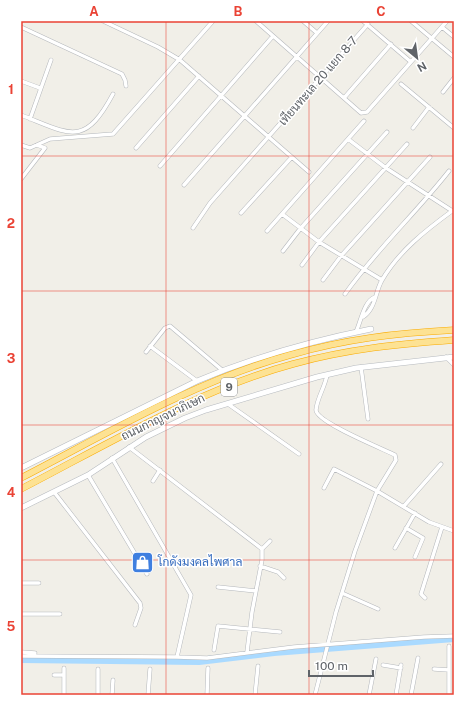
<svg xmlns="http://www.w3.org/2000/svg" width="475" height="716" viewBox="0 0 475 716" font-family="'Public Sans',Sarabun,sans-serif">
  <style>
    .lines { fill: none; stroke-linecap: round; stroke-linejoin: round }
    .river { stroke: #aadaff; stroke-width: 8 }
    .minor-casing { stroke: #b5b8bc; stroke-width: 4.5 }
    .secondary-casing { stroke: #b6babf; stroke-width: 6 }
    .motorway-casing { stroke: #f9ab00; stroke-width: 7 }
    .minor { stroke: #fff; stroke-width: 3.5 }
    .secondary { stroke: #fff; stroke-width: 5 }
    .motorway { stroke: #fde293; stroke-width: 6 }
    .grid { fill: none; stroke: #ea4335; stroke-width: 1; stroke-opacity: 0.55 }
    .labels { text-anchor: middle; stroke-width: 3; stroke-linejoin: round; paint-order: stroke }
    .shield { fill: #fff; stroke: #8f9295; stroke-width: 1 }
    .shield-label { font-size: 11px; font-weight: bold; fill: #5f6368 }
    .street-label { font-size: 12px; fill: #5f6368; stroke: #fff }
    .shop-label { font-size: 12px; fill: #366cbe; stroke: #fff; text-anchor: start }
    .neatline { fill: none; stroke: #ea4335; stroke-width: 1.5 }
    .grid-label { font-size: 13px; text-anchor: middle; font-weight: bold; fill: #ea4335 }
  </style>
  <rect width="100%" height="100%" fill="#f1efe8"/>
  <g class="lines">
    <path class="river" d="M 21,659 L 199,661 L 274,652 L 454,638"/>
    <defs>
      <path id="minor" d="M 103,21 L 158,47 L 180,60 L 309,172
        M 256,21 L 361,113 L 367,112 L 447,21
        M 303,21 L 317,33
        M 363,21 L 411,62
        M 411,21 L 454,57
        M 21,27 L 122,74 L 125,80 L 126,86
        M 442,27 L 454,37
        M 21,81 L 40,88
        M 401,84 L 454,128
        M 443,92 L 454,78
        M 344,98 L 391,44
        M 21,115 C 70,134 84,148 113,94
        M 30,119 L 51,60
        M 413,128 L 429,107
        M 348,139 L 364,121
        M 21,145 L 30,148 L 50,139 L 113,134 L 213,21
        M 136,148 L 199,76
        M 160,166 L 273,36
        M 21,179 L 45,148 L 37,145
        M 184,185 L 328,21
        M 241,213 L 291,158
        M 282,214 L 319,242 L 382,280
        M 193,228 L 210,203 L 368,24
        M 267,231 L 348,139 L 386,168 L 454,212
        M 283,251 L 300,229 L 387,132
        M 302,265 L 319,242 L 407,144
        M 323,280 L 341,256 L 430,157
        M 345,294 C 376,250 416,213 449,171
        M 363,317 C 376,308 375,292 382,280 C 399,251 426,230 452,211
        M 356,332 C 361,321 364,301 375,297
        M 150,346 L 197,381
        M 146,352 L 165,328 L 170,326 L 222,370
        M 446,357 L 454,365
        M 361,367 L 368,419
        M 228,404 L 299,454
        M 129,447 L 262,549 L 262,560 L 252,612 L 247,652
        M 112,458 L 191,595 L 177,657 L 207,658 L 294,647 L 424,637 L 454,636
        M 88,475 L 147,574
        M 153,481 L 160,470
        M 324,488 L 334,469 L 377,491 L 429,522 L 454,531
        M 54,492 L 140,603 L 141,608 L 135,625
        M 404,506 L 441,464
        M 406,528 L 423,538 L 415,557
        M 395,548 L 415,513
        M 262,549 L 270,541
        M 260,566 L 278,572 L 284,578
        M 21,583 L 39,583
        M 218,587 L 256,591
        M 342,593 L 378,609
        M 425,598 L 421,594 L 442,527
        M 21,614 L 60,614
        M 214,650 L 218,626 L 280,632
        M 21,652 L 35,653
        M 21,656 L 177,657
        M 383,665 L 401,668
        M 434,669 L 449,670
        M 54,675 L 64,675
        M 64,695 L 64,668
        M 98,695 L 98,669
        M 112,695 L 113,680
        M 148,695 L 150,669
        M 207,695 L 208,668
        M 255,695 L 258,666
        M 315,695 L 336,612 L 355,551 L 377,491 L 396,460 L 395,455 C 383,449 316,422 316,410 C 317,398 325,387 327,375
        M 369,695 L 376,659
        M 396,695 L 401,665
        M 411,695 L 418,658
        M 449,695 L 449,646"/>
      <path id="secondary" d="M 21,468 L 197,381 C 254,357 311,341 371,329
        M 21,508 L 88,475 L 146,437 L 185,418 L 206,410 L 317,377 L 356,368 L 454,357"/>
      <path id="motorway" d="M 21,478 C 108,433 195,381 290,355 C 346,339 396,333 454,330
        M 21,489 C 106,445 200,389 293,364 C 348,349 397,344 454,340"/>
    </defs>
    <use href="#minor" class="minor-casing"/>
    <use href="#secondary" class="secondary-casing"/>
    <use href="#motorway" class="motorway-casing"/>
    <use href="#minor" class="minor"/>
    <use href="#secondary" class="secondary"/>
    <use href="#motorway" class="motorway"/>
  </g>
  <path class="grid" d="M 166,21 L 166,695M 309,21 L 309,695M 21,156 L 454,156M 21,291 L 454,291M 21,425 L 454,425M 21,560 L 454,560"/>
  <defs>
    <symbol id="shop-square" viewBox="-11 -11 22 22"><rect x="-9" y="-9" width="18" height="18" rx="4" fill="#3f7fe0" stroke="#fff"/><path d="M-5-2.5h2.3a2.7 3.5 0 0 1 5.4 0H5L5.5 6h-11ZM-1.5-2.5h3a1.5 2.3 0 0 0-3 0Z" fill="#fff"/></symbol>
  </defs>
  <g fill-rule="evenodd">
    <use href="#shop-square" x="130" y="550" width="25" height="25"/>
  </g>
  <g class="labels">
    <rect class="shield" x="221" y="378" width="16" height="18" rx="3"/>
    <g class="shield-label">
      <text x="229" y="391">9</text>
    </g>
    <g class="street-label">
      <text transform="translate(318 81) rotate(-49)" y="4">เทียนทะเล 20 แยก 8-7</text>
      <text transform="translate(163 417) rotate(-26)" y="4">ถนนกาญจนาภิเษก</text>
    </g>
    <g class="shop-label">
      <text x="158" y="566">โกดังมงคลไพศาล</text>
    </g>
  </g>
  <rect width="475" height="716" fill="none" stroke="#ffffff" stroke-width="44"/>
  <g transform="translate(417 58) rotate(151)" stroke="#ffffff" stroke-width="3" paint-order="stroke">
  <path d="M0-3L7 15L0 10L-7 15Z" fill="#5f6368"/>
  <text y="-6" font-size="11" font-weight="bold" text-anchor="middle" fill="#5f6368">N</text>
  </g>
  <path d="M309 670v6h64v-6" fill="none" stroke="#5f6368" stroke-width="2"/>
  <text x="315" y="670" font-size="12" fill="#5f6368" stroke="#ffffff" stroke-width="3" paint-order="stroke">100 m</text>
  <rect x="22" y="22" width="431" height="672" class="neatline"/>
  <g class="grid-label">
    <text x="94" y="16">A</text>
    <text x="238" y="16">B</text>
    <text x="381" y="16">C</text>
    <text x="11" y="94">1</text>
    <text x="11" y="228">2</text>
    <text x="11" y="363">3</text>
    <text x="11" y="497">4</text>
    <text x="11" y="631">5</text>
  </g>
</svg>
